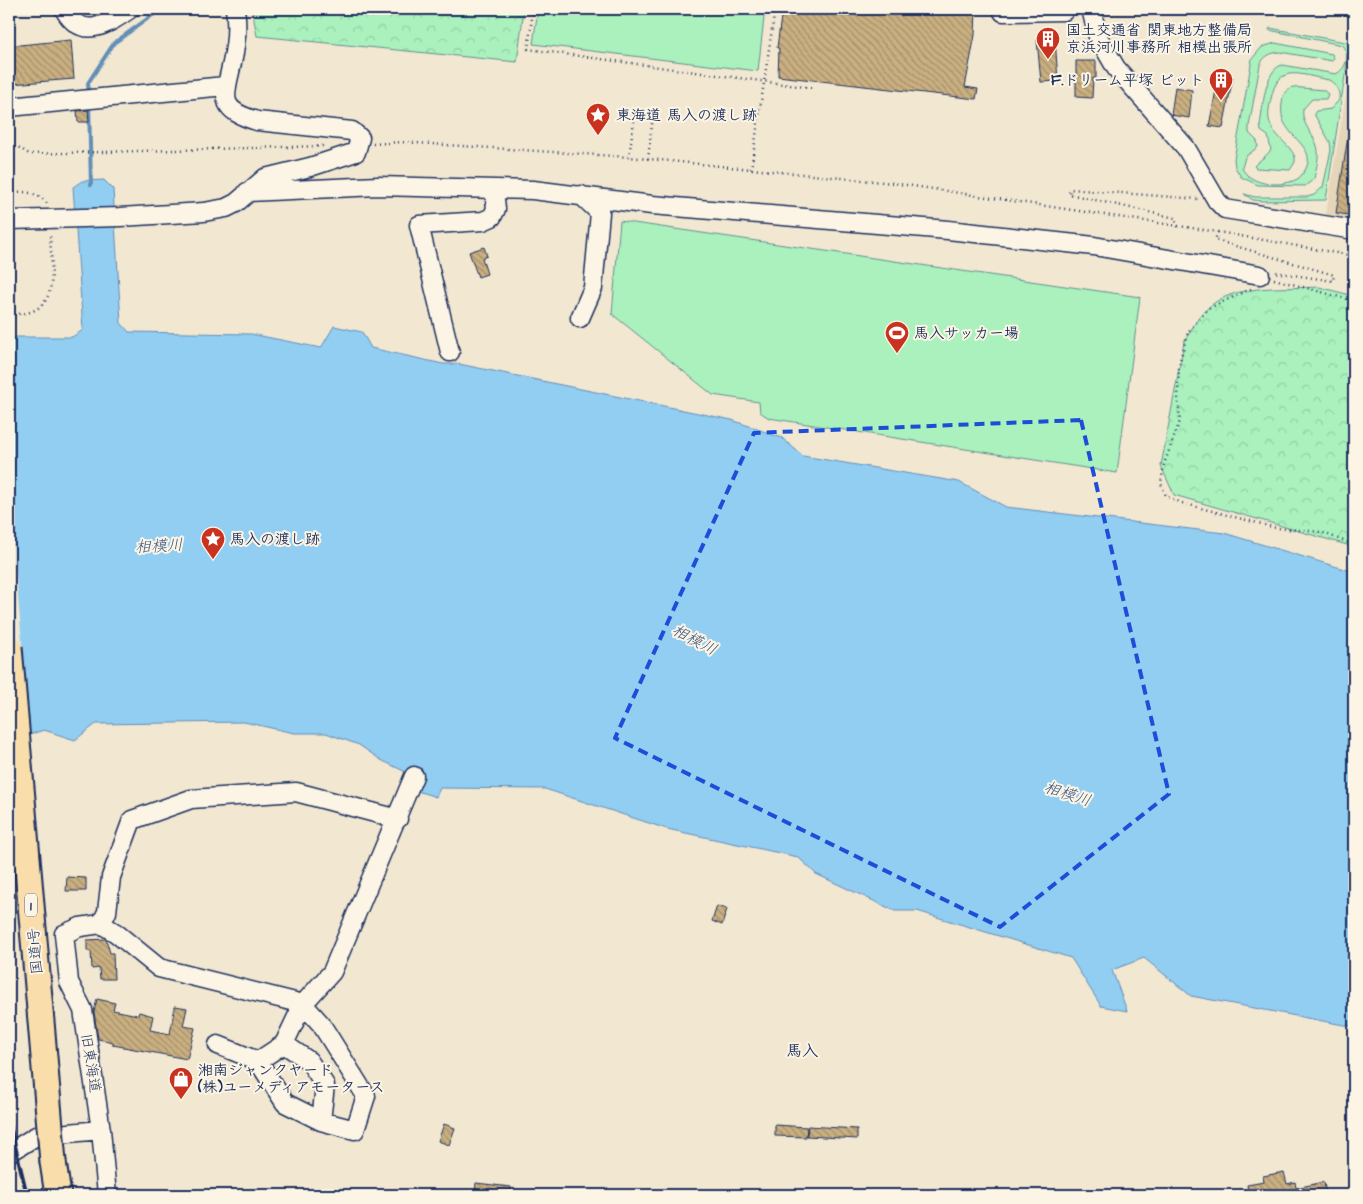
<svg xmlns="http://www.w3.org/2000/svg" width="1363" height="1204" viewBox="0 0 1363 1204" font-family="'Architects Daughter','Klee One',sans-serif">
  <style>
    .built { fill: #e6d6b9 }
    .grass { fill: #aaf1bd; stroke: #62908e }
    .park { fill: url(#park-crowns); stroke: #62908e }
    .water { fill: #92cdf2; stroke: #628eb7 }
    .pier { fill: #f2e7d1 }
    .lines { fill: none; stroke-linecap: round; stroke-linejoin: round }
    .stream { stroke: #628eb7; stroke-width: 4 }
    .building { fill: url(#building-back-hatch); stroke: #1b2f5e }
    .minor-casing { stroke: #1b2f5e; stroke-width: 21 }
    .highway-casing { stroke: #1b2f5e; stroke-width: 29 }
    .path { stroke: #1b2f5e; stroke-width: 2.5; stroke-dasharray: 1 4; stroke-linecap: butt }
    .minor { stroke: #fcf5e5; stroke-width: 18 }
    .highway { stroke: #f9ddab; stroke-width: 25 }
    .rail { stroke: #1b2f5e; stroke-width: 4 }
    .highway-bridge-casing { stroke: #1b2f5e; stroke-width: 29; stroke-linecap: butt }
    .highway-bridge { stroke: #f9ddab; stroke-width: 25 }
    .marked { fill: none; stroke: #1d4ed8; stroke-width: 4; stroke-dasharray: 10 6; stroke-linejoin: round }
    .labels { text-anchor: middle; stroke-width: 4; stroke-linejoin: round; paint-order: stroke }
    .shield { fill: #fcf5e5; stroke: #5e6a86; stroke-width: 1 }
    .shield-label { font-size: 14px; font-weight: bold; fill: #1b2f5e }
    .poi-label { font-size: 15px; font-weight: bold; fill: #1b2f5e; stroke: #fcf5e5; text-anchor: start }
    .street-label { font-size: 15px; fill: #1b2f5e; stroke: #fcf5e5 }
    .water-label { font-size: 16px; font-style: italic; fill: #395683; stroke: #fcf5e5 }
    .neighbourhood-label { font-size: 16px; font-weight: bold; fill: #1b2f5e; stroke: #fcf5e5 }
  </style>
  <defs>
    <pattern id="park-crowns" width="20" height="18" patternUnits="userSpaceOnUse" patternTransform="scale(1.25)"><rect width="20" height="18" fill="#aaf1bd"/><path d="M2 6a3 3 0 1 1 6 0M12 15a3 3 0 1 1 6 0" fill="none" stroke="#92cfa5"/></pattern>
    <pattern id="building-back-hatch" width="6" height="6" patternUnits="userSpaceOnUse" patternTransform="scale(1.25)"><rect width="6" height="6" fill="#caaf80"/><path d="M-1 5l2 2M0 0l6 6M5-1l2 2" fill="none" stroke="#a38f6c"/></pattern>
  </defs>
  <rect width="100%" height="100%" fill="#f2e7d1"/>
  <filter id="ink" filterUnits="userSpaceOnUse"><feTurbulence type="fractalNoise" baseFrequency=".02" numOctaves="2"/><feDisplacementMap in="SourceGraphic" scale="10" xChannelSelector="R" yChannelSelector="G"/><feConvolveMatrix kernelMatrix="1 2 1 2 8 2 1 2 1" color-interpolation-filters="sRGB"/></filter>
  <g filter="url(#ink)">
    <path class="built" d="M 1354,47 L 1354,223 L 1325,219 Z"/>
    <path class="grass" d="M 538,9 L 765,9 L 758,71 L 533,44 Z
      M 1270,28 L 1350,43 L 1326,200 L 1262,201 L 1253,200 L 1244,194 L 1255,197 L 1307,197 L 1314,195 L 1323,187 L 1331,150 L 1330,142 L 1314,114 L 1316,111 L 1331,109 L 1339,100 C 1340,91 1337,85 1329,80 C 1300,75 1278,62 1271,99 C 1269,108 1267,117 1271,126 C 1277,138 1290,145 1295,157 L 1295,162 L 1290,170 L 1256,168 L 1254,166 C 1259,160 1266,157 1271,150 L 1268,136 L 1261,131 L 1260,125 C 1263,109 1264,70 1282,65 L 1336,74 C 1347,68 1350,55 1342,45 L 1269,30 Z
      M 1275,43 L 1332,54 L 1334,59 L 1332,61 L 1280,52 C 1270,53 1264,56 1260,65 L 1249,126 L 1249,133 L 1257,141 L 1258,147 L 1245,157 L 1242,168 C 1250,186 1283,188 1299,178 C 1323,152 1294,143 1284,122 C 1280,114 1282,104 1283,95 L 1292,87 L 1323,90 L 1328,94 L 1326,99 L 1312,99 L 1303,109 C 1301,123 1311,131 1316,143 C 1321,154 1316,168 1314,179 L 1305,186 L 1258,185 L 1241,177 L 1235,167 L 1234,159 L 1252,59 L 1262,47 Z
      M 620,221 L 1140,297 L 1117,473 L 769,418 L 760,412 L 759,402 L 713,395 L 612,314 Z"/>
    <path class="park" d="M 252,9 L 524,9 L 517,62 L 257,36 Z
      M 1319,287 L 1354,296 L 1354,547 L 1174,495 L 1161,466 L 1184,342 C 1191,330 1198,316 1209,307 C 1236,283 1285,289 1319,287 Z"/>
    <path class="water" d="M 104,180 L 113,189 L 121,323 L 129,332 L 251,334 L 321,348 L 334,326 L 362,332 L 371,348 L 443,364 L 459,364 L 732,420 L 782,438 L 803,456 L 959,482 L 1006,507 L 1224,533 L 1354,572 L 1354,1027 L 1191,996 L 1144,958 L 1112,970 L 1127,1011 L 1101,1006 L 1071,958 L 917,911 L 895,911 L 816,874 L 798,857 L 667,829 L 545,789 L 440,788 L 436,797 L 414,790 L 416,777 L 381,760 L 359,745 L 326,733 L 294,733 L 244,722 L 96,724 L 75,740 L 44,730 L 9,741 L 9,337 L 72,337 L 83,330 L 73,187 L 82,181 Z"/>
    <path class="pier" d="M 9,490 L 30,737 L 9,744 Z"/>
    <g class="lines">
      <path class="stream" d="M 89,95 L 88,83 L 114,43 L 161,9
        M 89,104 L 91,185"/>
    </g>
    <path class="building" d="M 782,9 L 976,9 L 975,35 L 965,87 L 978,89 L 976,99 L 778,76 L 779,48 L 777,48 Z
      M 1055,38 L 1058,81 L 1041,82 L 1037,40 Z
      M 71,40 L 74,79 L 11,84 L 9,46 Z
      M 1076,61 L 1096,61 L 1096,78 L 1093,78 L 1092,98 L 1076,97 Z
      M 1219,75 L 1233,77 L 1223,128 L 1209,126 Z
      M 1175,87 L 1192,90 L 1189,118 L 1171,115 Z
      M 88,110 L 89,122 L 78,122 L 77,111 Z
      M 1349,130 L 1354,130 L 1354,216 L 1336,213 Z
      M 484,247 L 487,256 L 482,258 L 487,274 L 478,277 L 469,252 Z
      M 67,877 L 86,878 L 86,891 L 66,891 Z
      M 717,906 L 727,909 L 722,925 L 712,921 Z
      M 106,939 L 110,953 L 113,953 L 114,979 L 100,979 L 99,968 L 92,969 L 91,951 L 87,951 L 87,940 Z
      M 97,999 L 115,1003 L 113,1010 L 138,1015 L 139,1012 L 153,1016 L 150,1030 L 170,1034 L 175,1006 L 187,1008 L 183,1026 L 195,1028 L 187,1059 L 113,1045 L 113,1042 L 98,1039 L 94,1012 Z
      M 444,1124 L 455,1128 L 449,1145 L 438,1141 Z
      M 775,1125 L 807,1127 L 806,1137 L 775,1136 Z
      M 808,1126 L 857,1129 L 857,1139 L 807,1136 Z
      M 1284,1172 L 1287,1184 L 1295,1182 L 1296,1188 L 1324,1182 L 1326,1195 L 1249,1195 L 1247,1185 L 1264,1182 L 1263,1176 Z
      M 476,1183 L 511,1187 L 510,1195 L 475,1192 Z"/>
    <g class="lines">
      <defs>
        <path id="minor" d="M 64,9 C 82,41 107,25 130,9
          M 1003,9 L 1003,12 L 1064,11
          M 1091,9 L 1098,37 L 1116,68 L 1186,148 L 1217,201 L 1225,209 L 1354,230
          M 9,107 L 225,86
          M 247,192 L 378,186 L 533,190 L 652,205 L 948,230 L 1094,246 L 1260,275
          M 9,220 L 120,217 L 204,212 L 226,208 L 236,203 L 265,178 L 310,167 L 356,152 L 360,138 L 352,131 L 257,121 C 216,109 225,96 232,63 C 236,45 238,27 235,9
          M 580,318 L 593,288 L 600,213 L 581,195
          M 450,352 L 419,225 L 483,221 L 492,217 L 496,209 L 494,189
          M 101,924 L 107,912 L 111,877 L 132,820 L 191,799 L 296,792 L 398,819
          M 284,1044 L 309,1061 L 325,1085 L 321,1121
          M 218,1045 L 258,1061 L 285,1103 L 321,1121 L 355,1130 L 366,1096 L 321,1024 L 303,1004 L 284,1044 L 258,1061
          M 9,1153 L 36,1136 L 101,1130
          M 107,1195 L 101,1130 L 83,1010 L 69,982 L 64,934 L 80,927 L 101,924 L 116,933 L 159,968 L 303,1004 L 332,972 L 414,776"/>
        <path id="highway" d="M 53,1162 L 58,1195"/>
      </defs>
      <use href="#minor" class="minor-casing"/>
      <use href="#highway" class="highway-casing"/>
      <path class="path" d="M 533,9 L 528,49 L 812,88
        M 373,144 L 401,142 L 629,157 L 893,183 L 1218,232 L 1354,256
        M 9,147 L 18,147 L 29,154 L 323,146
        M 629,157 L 635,113
        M 648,159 L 653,116
        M 751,169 L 775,9
        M 9,192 C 23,191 40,192 48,205
        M 1178,227 L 1175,218 L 1069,194 L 1070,189 L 1198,199
        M 1218,232 L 1215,240 L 1334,275 L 1333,281 L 1274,272
        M 1274,279 L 1354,301
        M 1251,289 L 1209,308 L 1188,332 L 1179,364 L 1178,399 L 1180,421 L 1164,464 L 1161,483 L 1166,496 L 1182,503 L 1276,528 L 1321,532 L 1354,545
        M 9,314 C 63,317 51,271 50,233"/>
      <use href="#minor" class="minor"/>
      <use href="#highway" class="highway"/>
      <path class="rail" d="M 9,1121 L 27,1195
        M 9,1190 L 10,1195"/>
      <defs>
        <path id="highway-bridge" d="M 9,647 L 53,1162"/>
      </defs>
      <use href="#highway-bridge" class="highway-bridge-casing"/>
      <use href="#highway-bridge" class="highway-bridge"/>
    </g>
  </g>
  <path class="marked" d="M 1081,420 L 1169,794 L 1000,927 L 615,738 L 754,433 Z"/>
  <defs>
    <symbol id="building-pin" viewBox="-11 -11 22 30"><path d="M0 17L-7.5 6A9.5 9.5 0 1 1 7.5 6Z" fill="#c8321e" stroke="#fcf5e5"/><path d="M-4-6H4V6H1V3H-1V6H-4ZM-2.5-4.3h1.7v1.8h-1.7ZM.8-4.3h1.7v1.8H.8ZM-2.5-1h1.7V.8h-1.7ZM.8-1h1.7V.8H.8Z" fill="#fff"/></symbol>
    <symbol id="sight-pin" viewBox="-11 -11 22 30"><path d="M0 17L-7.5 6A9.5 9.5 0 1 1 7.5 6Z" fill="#c8321e" stroke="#fcf5e5"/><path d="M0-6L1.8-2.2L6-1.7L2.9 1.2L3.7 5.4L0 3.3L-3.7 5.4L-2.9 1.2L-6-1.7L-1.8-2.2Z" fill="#fff"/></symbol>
    <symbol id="stadium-pin" viewBox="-11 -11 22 30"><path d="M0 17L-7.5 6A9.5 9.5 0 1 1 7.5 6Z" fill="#c8321e" stroke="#fcf5e5"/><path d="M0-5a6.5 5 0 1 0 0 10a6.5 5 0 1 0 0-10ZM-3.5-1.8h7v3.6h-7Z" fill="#fff"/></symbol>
    <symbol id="shop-pin" viewBox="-11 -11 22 30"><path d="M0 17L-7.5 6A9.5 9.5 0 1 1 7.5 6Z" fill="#c8321e" stroke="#fcf5e5"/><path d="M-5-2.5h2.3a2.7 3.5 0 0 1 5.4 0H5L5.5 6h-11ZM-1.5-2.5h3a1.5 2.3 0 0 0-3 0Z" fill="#fff"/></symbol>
  </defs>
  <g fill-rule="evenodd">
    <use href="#building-pin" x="1034" y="25" width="28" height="38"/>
    <use href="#building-pin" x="1207" y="66" width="28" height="38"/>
    <use href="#sight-pin" x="584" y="101" width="28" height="38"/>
    <use href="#stadium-pin" x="883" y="319" width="28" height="38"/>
    <use href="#sight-pin" x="199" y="525" width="28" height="38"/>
    <use href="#shop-pin" x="167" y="1065" width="28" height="38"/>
  </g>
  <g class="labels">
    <rect class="shield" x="25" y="893.5" width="12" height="23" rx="4"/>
    <g class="shield-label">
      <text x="31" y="910">1</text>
    </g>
    <g class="poi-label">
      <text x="1066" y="35">国土交通省 関東地方整備局<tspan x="1066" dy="17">京浜河川事務所 相模出張所</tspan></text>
      <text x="1204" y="85" text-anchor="end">F.ドリーム平塚 ピット</text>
      <text x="616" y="120">東海道 馬入の渡し跡</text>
      <text x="914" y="338">馬入サッカー場</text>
      <text x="230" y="544">馬入の渡し跡</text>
      <text x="198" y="1075">湘南ジャンクヤード<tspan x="198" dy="17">(株)ユーメディアモータース</tspan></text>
    </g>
    <g class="street-label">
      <text transform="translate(35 951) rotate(-95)" y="5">国道1号</text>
      <text transform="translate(91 1063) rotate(81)" y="5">旧東海道</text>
    </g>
    <g class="water-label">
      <text transform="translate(159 545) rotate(-3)" y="6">相模川</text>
      <text transform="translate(695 639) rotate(28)" y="6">相模川</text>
      <text transform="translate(1068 793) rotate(18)" y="6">相模川</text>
    </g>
    <g class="neighbourhood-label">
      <text x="802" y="1056">馬入</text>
    </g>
  </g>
  <rect width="1363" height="1204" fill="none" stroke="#fcf5e5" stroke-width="30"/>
  <rect x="15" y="15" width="1333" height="1174" fill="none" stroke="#1b2f5e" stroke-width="2" filter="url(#ink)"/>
</svg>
